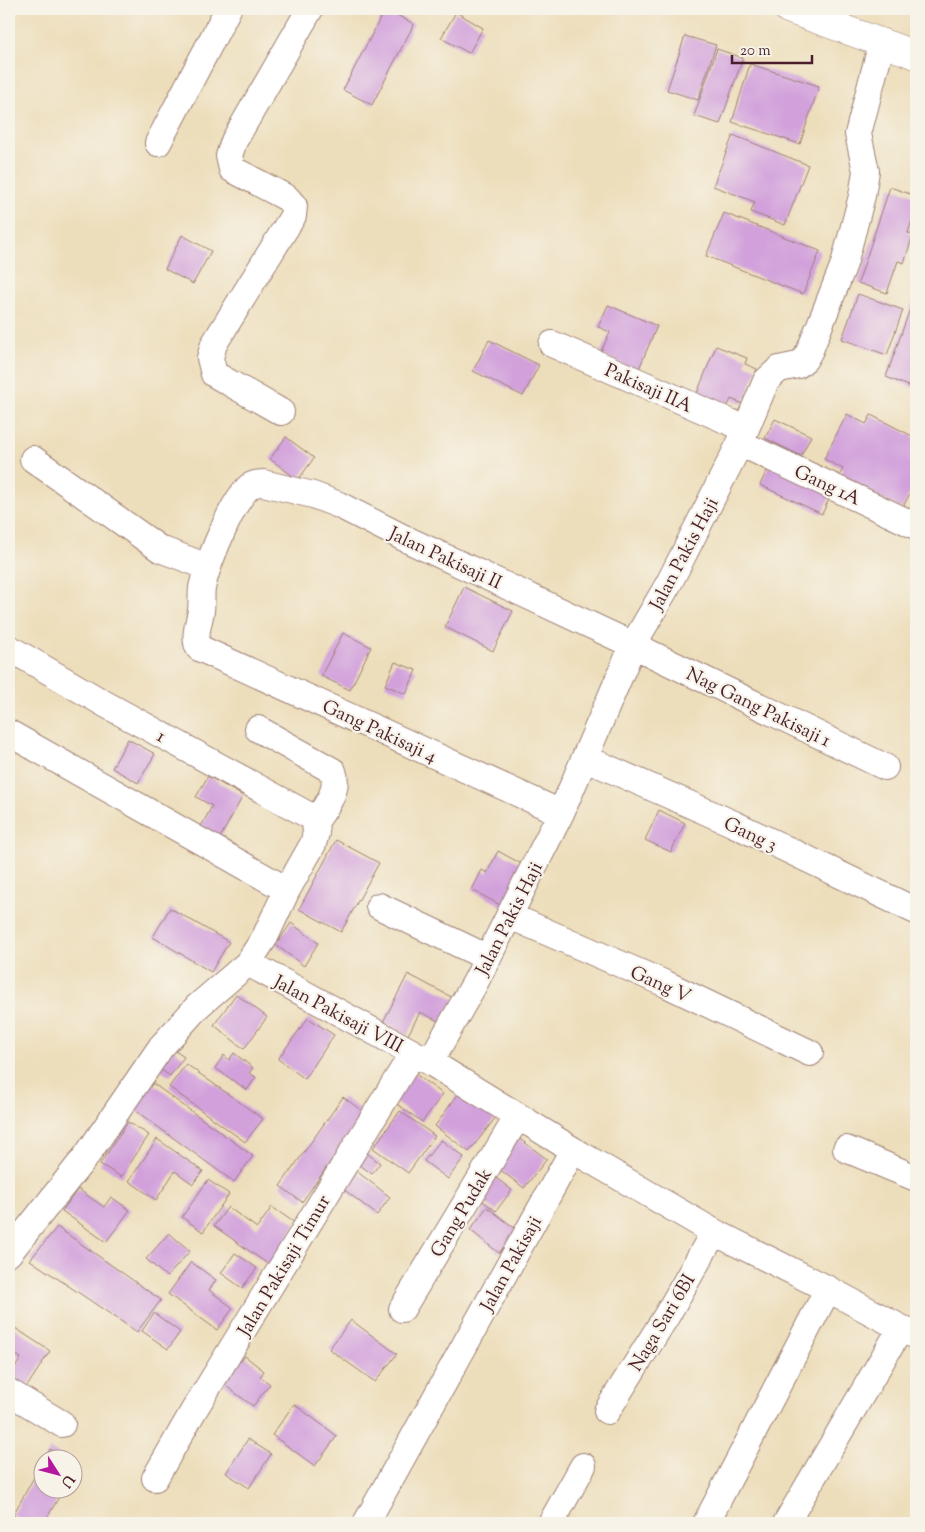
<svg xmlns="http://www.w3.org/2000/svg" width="925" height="1532" viewBox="0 0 925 1532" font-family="'Sorts Mill Goudy',serif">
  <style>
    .building { fill: #d2a1dc }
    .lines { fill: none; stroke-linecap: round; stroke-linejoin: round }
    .minor-casing { stroke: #9c7e73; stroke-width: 28 }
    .major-casing { stroke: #9c7e73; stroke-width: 29 }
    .minor { stroke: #fff; stroke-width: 26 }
    .major { stroke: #fff; stroke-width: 28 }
    .labels { text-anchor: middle; stroke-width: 4.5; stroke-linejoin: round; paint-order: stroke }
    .street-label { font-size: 19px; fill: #4a1f2b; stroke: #f7f3e8 }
  </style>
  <rect width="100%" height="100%" fill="#f7f3e8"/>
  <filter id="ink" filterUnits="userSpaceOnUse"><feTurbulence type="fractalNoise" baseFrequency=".02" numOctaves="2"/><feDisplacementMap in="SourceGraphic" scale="10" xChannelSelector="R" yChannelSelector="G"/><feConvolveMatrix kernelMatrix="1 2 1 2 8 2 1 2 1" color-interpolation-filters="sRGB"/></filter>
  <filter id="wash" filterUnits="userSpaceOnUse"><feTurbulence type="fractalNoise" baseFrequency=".0096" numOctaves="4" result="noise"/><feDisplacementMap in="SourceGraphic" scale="20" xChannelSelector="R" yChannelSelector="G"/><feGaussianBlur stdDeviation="1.12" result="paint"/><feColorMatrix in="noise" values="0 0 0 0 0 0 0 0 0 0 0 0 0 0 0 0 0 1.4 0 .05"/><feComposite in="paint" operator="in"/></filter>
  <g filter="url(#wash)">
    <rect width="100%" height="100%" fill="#eddebb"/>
    <g id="blocks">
      <path class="building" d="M 385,9 L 414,24 L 372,105 L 343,90 Z
        M 456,12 L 483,28 L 469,53 L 441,38 Z
        M 685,36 L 716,45 L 698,100 L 667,90 Z
        M 717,49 L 743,58 L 720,124 L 694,116 Z
        M 750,64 L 819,86 L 800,144 L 732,122 Z
        M 733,135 L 808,165 L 785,225 L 751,212 L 755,202 L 713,186 Z
        M 890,187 L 916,196 L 916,208 L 908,233 L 913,235 L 904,263 L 898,261 L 887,293 L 858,283 Z
        M 724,213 L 820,251 L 803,294 L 706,256 Z
        M 182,235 L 211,251 L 193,284 L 165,269 Z
        M 916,292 L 916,389 L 886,377 Z
        M 858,294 L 903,310 L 887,355 L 842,339 Z
        M 608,305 L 657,326 L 638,371 L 600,354 L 610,332 L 598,327 Z
        M 489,340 L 539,365 L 523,396 L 473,371 Z
        M 716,346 L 747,358 L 745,364 L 757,369 L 743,404 L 731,399 L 726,410 L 695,398 Z
        M 847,414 L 866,424 L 871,415 L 916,438 L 916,481 L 902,509 L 839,476 L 843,469 L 824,459 Z
        M 775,419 L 811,436 L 801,456 L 765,438 Z
        M 286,437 L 314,458 L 298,480 L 270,459 Z
        M 770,464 L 832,493 L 822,514 L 760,485 Z
        M 464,587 L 513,611 L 493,651 L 445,627 Z
        M 343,633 L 371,647 L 350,690 L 321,676 Z
        M 395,662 L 416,670 L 406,694 L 385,685 Z
        M 128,739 L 155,754 L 138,783 L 112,768 Z
        M 208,776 L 243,796 L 216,845 L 197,834 L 212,806 L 196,797 Z
        M 659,810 L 685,823 L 671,852 L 645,840 Z
        M 336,840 L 379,863 L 341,932 L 299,909 Z
        M 498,851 L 527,867 L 506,908 L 472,890 L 482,870 L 487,873 Z
        M 170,908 L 229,942 L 211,972 L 153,937 Z
        M 291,923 L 318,943 L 304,966 L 276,945 Z
        M 408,974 L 455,999 L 442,1023 L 420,1012 L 408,1035 L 383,1022 Z
        M 236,994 L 267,1017 L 244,1049 L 214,1025 Z
        M 308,1018 L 334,1035 L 305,1079 L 278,1059 Z
        M 171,1048 L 184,1057 L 170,1076 L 157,1067 Z
        M 234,1053 L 253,1068 L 249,1073 L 256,1077 L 247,1090 L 215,1068 L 224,1055 L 229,1060 Z
        M 186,1064 L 263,1119 L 245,1142 L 169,1087 Z
        M 411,1071 L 443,1094 L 422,1122 L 390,1099 Z
        M 151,1082 L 253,1156 L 234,1182 L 132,1108 Z
        M 461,1090 L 496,1117 L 469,1152 L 435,1126 Z
        M 343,1097 L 365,1113 L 302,1202 L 280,1186 Z
        M 400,1111 L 435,1136 L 408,1173 L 373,1148 Z
        M 128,1122 L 149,1135 L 121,1177 L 100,1164 Z
        M 513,1134 L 547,1159 L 524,1188 L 491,1163 Z
        M 157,1139 L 203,1171 L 193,1184 L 175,1171 L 156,1200 L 129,1181 Z
        M 441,1140 L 464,1157 L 448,1179 L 424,1161 Z
        M 364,1151 L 380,1163 L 372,1174 L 356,1162 Z
        M 355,1170 L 390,1197 L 377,1215 L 342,1188 Z
        M 496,1178 L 512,1190 L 496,1211 L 480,1199 Z
        M 208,1180 L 229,1194 L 203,1232 L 182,1217 Z
        M 78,1189 L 104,1207 L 111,1197 L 130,1210 L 106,1242 L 62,1211 Z
        M 228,1207 L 257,1228 L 272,1207 L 295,1223 L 272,1267 L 214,1226 Z
        M 487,1207 L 517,1230 L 499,1253 L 470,1230 Z
        M 57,1227 L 161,1300 L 137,1332 L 30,1260 Z
        M 169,1233 L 190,1251 L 167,1277 L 146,1259 Z
        M 235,1253 L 257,1268 L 242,1288 L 221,1273 Z
        M 191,1262 L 216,1280 L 209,1290 L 233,1308 L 217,1330 L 168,1294 Z
        M 154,1313 L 180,1332 L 168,1349 L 142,1331 Z
        M 351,1320 L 397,1354 L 375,1382 L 329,1349 Z
        M 9,1324 L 50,1351 L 24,1391 L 9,1381 L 9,1377 L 21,1358 L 9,1350 Z
        M 232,1356 L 240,1362 L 245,1356 L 264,1371 L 260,1377 L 270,1384 L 253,1406 L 215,1378 Z
        M 294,1404 L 337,1436 L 315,1466 L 272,1435 Z
        M 248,1439 L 271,1454 L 249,1488 L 226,1473 Z
        M 50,1449 L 69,1460 L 44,1460 Z
        M 42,1463 L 42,1490 L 63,1490 L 44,1523 L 27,1523 L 13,1515 Z"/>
    </g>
  </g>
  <g filter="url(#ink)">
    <use href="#blocks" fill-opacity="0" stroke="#9c7e73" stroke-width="1"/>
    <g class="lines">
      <defs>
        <path id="minor" d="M 158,143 L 228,9
          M 552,344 L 746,429
          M 281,412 L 214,374 L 210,358 L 214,344 L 293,216 L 294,206 L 287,198 L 232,169 L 229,156 L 234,141 L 310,9
          M 740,443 L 916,526
          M 33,459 L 160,549 L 208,567
          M 9,648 L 105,704 L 310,816 L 315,822
          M 9,733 L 287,890
          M 585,758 L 734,824 L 916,911
          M 561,813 L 199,648 C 193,639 199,622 201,611 C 202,603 201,595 202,588 C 207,565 231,503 249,487 C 253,484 257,483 263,483 L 313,495 L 339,505 L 406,539 L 633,645 L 885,767
          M 379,906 L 488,958
          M 510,916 L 666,984 L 810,1053
          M 248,963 L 430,1062 L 573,1150 L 366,1523
          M 430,1062 L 475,983 L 561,813 L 633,645 L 669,583 L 740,443 L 766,381 L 779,369 L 798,365 L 805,359 L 810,350 L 844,264 L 862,196 L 866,171 L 858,134 L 882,42
          M 846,1149 L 916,1178
          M 573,1150 L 714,1232 L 828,1289 L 916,1336
          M 9,1253 L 87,1155 L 161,1047 L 198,1006 L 248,963 L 265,937 L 287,890 L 313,844 L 316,833 L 315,822 C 325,808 340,790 333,771 L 258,729
          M 402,1309 L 518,1116
          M 9,1392 L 62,1424
          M 607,1411 L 667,1315 L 714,1232
          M 155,1478 L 194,1410 L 413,1053
          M 551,1523 L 583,1466
          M 706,1523 L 828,1289
          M 786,1523 L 901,1328"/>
        <path id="major" d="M 788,9 L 916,55"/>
      </defs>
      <use href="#minor" class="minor-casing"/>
      <use href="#major" class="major-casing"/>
      <use href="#minor" class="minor"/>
      <use href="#major" class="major"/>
    </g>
  </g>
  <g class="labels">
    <g class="street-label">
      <text transform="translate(649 387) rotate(24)" y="7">Pakisaji IIA</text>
      <text transform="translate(828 484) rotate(25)" y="7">Gang 1A</text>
      <text transform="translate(683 553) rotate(-62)" y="7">Jalan Pakis Haji</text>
      <text transform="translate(446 557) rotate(25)" y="7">Jalan Pakisaji II</text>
      <text transform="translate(759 706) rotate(26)" y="7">Nag Gang Pakisaji 1</text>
      <text transform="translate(380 730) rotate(25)" y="7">Gang Pakisaji 4</text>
      <text transform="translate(162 735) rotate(29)" y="7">1</text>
      <text transform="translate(751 833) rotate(25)" y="7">Gang 3</text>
      <text transform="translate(508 918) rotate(-63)" y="7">Jalan Pakis Haji</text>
      <text transform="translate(661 983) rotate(24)" y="7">Gang V</text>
      <text transform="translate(339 1013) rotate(28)" y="7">Jalan Pakisaji VIII</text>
      <text transform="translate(460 1212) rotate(-59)" y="7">Gang Pudak</text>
      <text transform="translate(510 1263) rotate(-61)" y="7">Jalan Pakisaji</text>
      <text transform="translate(283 1265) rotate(-59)" y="7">Jalan Pakisaji Timur</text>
      <text transform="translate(661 1322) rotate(-59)" y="7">Naga Sari 6BI</text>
    </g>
  </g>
  <rect width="925" height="1532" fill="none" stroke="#f7f3e8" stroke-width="30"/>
  <g transform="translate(58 1474) rotate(126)"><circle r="24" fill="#f7f3e8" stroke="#b29e9c"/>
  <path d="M0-4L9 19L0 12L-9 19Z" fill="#b5179e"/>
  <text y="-8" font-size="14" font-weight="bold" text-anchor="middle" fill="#4a1f2b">U</text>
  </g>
  <path d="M732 55v8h80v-8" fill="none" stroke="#4a1f2b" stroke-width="2.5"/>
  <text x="740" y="55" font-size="15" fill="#4a1f2b" stroke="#f7f3e8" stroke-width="4" paint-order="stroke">20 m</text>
</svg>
